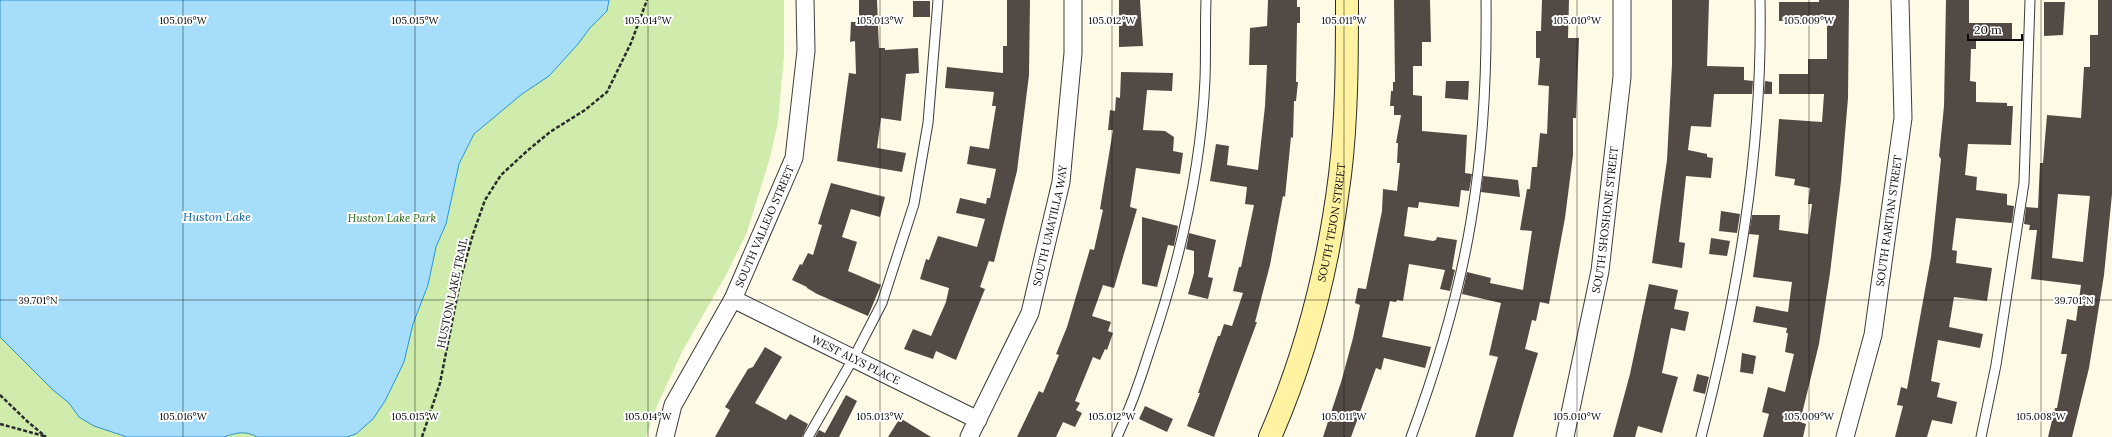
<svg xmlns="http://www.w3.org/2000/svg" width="2112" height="437" viewBox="0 0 2112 437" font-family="Lora,serif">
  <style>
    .green { fill: #cfecad }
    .water { fill: #a6ddfb; stroke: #2794d8 }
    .building { fill: #534a45; fill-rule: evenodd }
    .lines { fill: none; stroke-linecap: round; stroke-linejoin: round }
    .lane-casing { stroke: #3c3c3c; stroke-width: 11 }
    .street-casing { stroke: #3c3c3c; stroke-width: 19 }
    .secondary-casing { stroke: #2b2b2b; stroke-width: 24 }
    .path { stroke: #2b2b2b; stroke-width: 2.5; stroke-dasharray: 4 2; stroke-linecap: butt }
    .lane { stroke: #fff; stroke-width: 9 }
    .street { stroke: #fff; stroke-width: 17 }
    .secondary { stroke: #fff3a1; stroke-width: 22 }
    .ticks { fill: none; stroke: #090909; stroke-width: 1; stroke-opacity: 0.45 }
    .labels { text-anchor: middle; stroke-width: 4; stroke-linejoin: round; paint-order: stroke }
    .park-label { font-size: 11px; font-style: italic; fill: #286516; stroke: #fff }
    .street-label { font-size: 11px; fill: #090909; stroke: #fff }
    .water-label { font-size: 12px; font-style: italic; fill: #0b63a3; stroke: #fff }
    .ticks-label { font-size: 10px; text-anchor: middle; fill: #090909; stroke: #fff; stroke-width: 4; stroke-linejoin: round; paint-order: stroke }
  </style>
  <rect width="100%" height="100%" fill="#fffae6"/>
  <path class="green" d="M 0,0 L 784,0 L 784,56 L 778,122 L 770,158 L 747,232 L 726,275 L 682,352 L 657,406 L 646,437 L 0,437 Z"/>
  <path class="water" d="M 0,0 L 609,0 L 607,11 L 590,28 L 578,44 L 549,76 L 522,94 L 474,134 L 459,164 L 446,224 L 436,247 L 428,285 L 413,324 L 404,362 L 385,401 L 373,419 L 356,434 L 347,437 L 257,437 C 245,430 236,433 224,437 L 127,437 L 94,426 L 79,417 L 69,403 L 53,390 L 0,337 Z"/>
  <path class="building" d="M 859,0 L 877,0 L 879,48 L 885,48 L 885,50 L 918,48 L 919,73 L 906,74 L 901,121 L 881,118 L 877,148 L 906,153 L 902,172 L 837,161 L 849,73 L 856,74 L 855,41 L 850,42 L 851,22 L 859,22 Z
    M 1007,0 L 1030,0 L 1029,75 L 1017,171 L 994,262 L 989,261 L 980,287 L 985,289 L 956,360 L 936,351 L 933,359 L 904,349 L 913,329 L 931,336 L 946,302 L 949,288 L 920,279 L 926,259 L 929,260 L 938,236 L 977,247 L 985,219 L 956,213 L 960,198 L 986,204 L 987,198 L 990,198 L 996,169 L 967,164 L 970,146 L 989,149 L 996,106 L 992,106 L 994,92 L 945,88 L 947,67 L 1003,73 L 1003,46 L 1007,46 Z
    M 1119,0 L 1140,0 L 1143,46 L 1119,47 Z
    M 1268,0 L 1297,0 L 1297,7 L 1300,7 L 1300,23 L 1297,23 L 1296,82 L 1298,82 L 1296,101 L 1294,101 L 1293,138 L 1291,137 L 1285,197 L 1283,196 L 1270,265 L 1255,322 L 1257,322 L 1214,437 L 1187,426 L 1200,393 L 1198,393 L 1218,336 L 1220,336 L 1224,324 L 1232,326 L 1243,293 L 1233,291 L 1239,267 L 1241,267 L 1254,205 L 1245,204 L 1247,187 L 1210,181 L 1216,144 L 1229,146 L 1227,165 L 1258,170 L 1265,106 L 1267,65 L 1249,65 L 1250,28 L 1267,26 Z
    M 1394,0 L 1430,0 L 1431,42 L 1422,42 L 1422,66 L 1413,66 L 1413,95 L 1422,96 L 1422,131 L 1467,135 L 1465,173 L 1472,174 L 1469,191 L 1461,190 L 1459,207 L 1419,202 L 1418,208 L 1408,207 L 1404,236 L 1433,241 L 1436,240 L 1437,237 L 1457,240 L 1452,269 L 1455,270 L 1450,291 L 1440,289 L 1445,270 L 1409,264 L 1403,301 L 1397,300 L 1396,302 L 1390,301 L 1382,337 L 1431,347 L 1425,368 L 1384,358 L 1381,370 L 1376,368 L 1351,437 L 1323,437 L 1342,379 L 1353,338 L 1360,305 L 1355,303 L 1358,288 L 1366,289 L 1382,211 L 1383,189 L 1397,191 L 1400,163 L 1397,163 L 1398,143 L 1396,143 L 1401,115 L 1394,115 L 1394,106 L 1390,106 L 1391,91 L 1393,91 L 1393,82 L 1395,82 Z
    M 1542,0 L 1569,0 L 1568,38 L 1579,38 L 1576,118 L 1573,118 L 1573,155 L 1565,218 L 1549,304 L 1540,302 L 1536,321 L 1532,320 L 1525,349 L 1538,353 L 1513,437 L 1475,437 L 1498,357 L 1489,355 L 1501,303 L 1462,294 L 1467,272 L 1491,278 L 1490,283 L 1523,290 L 1532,231 L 1520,230 L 1527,189 L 1530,189 L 1532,167 L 1537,167 L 1540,133 L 1547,134 L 1549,86 L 1538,85 L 1540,58 L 1536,58 L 1536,31 L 1541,31 Z
    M 1672,0 L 1709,0 L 1707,66 L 1744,67 L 1744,80 L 1753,81 L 1752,94 L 1714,94 L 1711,127 L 1691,126 L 1688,150 L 1707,154 L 1707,157 L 1713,158 L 1711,178 L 1686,176 L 1679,242 L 1685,243 L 1682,268 L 1652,263 L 1667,160 L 1672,64 Z
    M 1819,0 L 1849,0 L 1848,98 L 1841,181 L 1830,273 L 1819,344 L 1800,422 L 1806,424 L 1803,437 L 1763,437 L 1769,414 L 1762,412 L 1768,387 L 1785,392 L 1794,354 L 1785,352 L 1788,333 L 1786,333 L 1787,328 L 1753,322 L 1756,306 L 1788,312 L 1792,282 L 1753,277 L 1759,235 L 1749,234 L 1752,215 L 1780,215 L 1779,230 L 1808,234 L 1812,204 L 1808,204 L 1810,188 L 1794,185 L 1795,179 L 1775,176 L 1779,119 L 1822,122 L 1824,94 L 1779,94 L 1779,74 L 1808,74 L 1808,59 L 1827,59 L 1827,18 L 1779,21 L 1779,2 L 1819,2 Z
    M 1946,0 L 1969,0 L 1969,23 L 2012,23 L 2012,41 L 1976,41 L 1976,49 L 1971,49 L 1970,81 L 1976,82 L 1976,102 L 2007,103 L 2007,106 L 2013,106 L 2011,145 L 1968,144 L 1965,175 L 1977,177 L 1976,190 L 2007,194 L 2007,205 L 2014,206 L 2012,223 L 1956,218 L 1952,250 L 1957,251 L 1956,263 L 1992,268 L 1987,301 L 1954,297 L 1949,327 L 1983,334 L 1980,348 L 1938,340 L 1931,381 L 1940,383 L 1937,397 L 1957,402 L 1952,424 L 1932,420 L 1927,437 L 1895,437 L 1903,406 L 1897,405 L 1901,387 L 1907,389 L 1931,257 L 1941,159 L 1939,156 L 1944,106 Z
    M 2098,0 L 2112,0 L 2112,194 L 2104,275 L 2089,368 L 2072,437 L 2048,437 L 2055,408 L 2057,408 L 2067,354 L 2061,354 L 2067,319 L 2076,321 L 2081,285 L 2031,279 L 2037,230 L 2029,230 L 2030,225 L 2024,224 L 2026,207 L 2038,208 L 2040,163 L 2043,163 L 2047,115 L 2081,118 L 2084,67 L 2090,67 L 2090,35 L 2098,35 ZM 2058,194 L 2090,196 L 2083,262 L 2052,258 Z
    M 913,1 L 930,1 L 930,17 L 913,17 Z
    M 2044,2 L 2065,2 L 2063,35 L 2044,36 Z
    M 1121,72 L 1173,73 L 1172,91 L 1147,90 L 1143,130 L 1165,131 L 1174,137 L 1173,151 L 1183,153 L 1180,174 L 1136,168 L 1130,207 L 1137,209 L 1114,288 L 1103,285 L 1092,316 L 1111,322 L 1108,331 L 1113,333 L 1107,350 L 1105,349 L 1100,360 L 1093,357 L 1075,401 L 1080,403 L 1076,410 L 1082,413 L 1075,427 L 1063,422 L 1056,437 L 1017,437 L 1039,391 L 1043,393 L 1059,355 L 1056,354 L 1067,327 L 1090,249 L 1094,250 L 1103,210 L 1100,209 L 1113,130 L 1108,130 L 1110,110 L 1115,111 L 1116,97 L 1120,98 Z
    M 1446,81 L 1469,81 L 1468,100 L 1445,98 Z
    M 1765,81 L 1772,82 L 1772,94 L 1764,94 Z
    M 1483,176 L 1518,180 L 1520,197 L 1481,192 Z
    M 831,183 L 885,197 L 880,217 L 851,209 L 842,237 L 857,242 L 848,271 L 881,285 L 868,316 L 817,294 L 807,288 L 807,287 L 792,280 L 800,264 L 802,265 L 808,253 L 813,255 L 822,225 L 818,224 Z
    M 1721,211 L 1740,214 L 1737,233 L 1719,231 Z
    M 1142,217 L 1178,226 L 1174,246 L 1168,245 L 1157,287 L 1142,284 Z
    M 1189,233 L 1216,240 L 1208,277 L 1213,278 L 1208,299 L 1188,294 L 1194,273 L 1194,251 L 1186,249 Z
    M 1711,238 L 1730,241 L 1727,256 L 1709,254 Z
    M 1649,284 L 1678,290 L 1674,309 L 1689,312 L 1685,331 L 1671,328 L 1662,373 L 1678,377 L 1662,433 L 1638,426 L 1635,437 L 1613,437 L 1630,374 Z
    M 765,347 L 782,357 L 755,403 L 786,420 L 790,414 L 808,424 L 802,437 L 715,437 L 730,410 L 725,407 L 748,369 L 753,367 Z
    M 1742,353 L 1756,356 L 1753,374 L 1740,372 Z
    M 1697,374 L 1709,377 L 1705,394 L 1693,391 Z
    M 846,395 L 857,401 L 839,437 L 815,437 L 819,430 L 825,433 Z
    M 1145,406 L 1173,419 L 1167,432 L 1139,419 Z
    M 900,418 L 931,437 L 888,437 Z"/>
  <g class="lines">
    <defs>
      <path id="lane" d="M 808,437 L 853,359 L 882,303 L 914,204 L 928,123 L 938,0
        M 1117,437 C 1130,409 1140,381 1149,352 C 1179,264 1201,172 1205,79 C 1206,53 1205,26 1206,0
        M 1411,437 C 1437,367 1459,294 1471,221 C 1483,149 1487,73 1486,0
        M 1701,437 C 1738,294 1763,148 1760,0
        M 1981,437 L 1996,365 L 2024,183 L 2030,0"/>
      <g id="street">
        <path id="s1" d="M 733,299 L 978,420"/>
        <path id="s2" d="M 665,437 L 673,405 L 733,299 L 794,158 L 806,51 L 805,0"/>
        <path id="s3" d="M 969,437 L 1030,313 L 1061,182 L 1073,53 L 1073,0"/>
        <path id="s4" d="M 1565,437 L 1600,271 L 1622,77 L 1622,0"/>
        <path id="s5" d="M 1845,437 L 1873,335 L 1903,118 L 1900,0"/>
      </g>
      <g id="secondary">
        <path id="s6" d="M 1270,437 C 1306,355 1329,264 1340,175 C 1347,117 1347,58 1347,0"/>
      </g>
    </defs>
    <use href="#lane" class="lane-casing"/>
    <use href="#street" class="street-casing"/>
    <use href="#secondary" class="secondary-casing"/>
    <path class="path" d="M 0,395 L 28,422 L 46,437
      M 0,424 L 44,436
      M 422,437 L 440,383 L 461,277 L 473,234 L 485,200 L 501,175 L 527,151 L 550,132 L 585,110 L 607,92 L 631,43 L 647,0"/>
    <use href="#lane" class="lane"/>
    <use href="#street" class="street"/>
    <use href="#secondary" class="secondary"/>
  </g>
  <path class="ticks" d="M 183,0 L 183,437M 415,0 L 415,437M 648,0 L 648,437M 880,0 L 880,437M 1112,0 L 1112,437M 1344,0 L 1344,437M 1577,0 L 1577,437M 1809,0 L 1809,437M 2041,0 L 2041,437M 0,300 L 2112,300"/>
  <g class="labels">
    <g class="park-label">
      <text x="392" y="222">Huston Lake Park</text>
    </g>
    <g class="street-label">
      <text dy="4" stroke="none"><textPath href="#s4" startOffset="221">SOUTH SHOSHONE STREET</textPath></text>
      <text dy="4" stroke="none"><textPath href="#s5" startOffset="221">SOUTH RARITAN STREET</textPath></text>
      <text dy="4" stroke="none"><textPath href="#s6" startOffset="224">SOUTH TEJON STREET</textPath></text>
      <text dy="4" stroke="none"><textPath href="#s3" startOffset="228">SOUTH UMATILLA WAY</textPath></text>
      <text dy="4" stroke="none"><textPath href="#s2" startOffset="234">SOUTH VALLEJO STREET</textPath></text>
      <text transform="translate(452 293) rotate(-78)" y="4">HUSTON LAKE TRAIL</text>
      <text dy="4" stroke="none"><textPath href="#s1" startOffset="137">WEST ALYS PLACE</textPath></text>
    </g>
    <g class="water-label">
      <text x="217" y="221">Huston Lake</text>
    </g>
  </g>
  <g class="ticks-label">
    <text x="183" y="24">105.016°W</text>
    <text x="415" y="24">105.015°W</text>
    <text x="648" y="24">105.014°W</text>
    <text x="880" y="24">105.013°W</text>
    <text x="1112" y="24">105.012°W</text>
    <text x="1344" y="24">105.011°W</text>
    <text x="1577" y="24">105.010°W</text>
    <text x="1809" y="24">105.009°W</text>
    <text x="38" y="304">39.701°N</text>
    <text x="2074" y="304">39.701°N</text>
    <text x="183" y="420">105.016°W</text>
    <text x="415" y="420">105.015°W</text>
    <text x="648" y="420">105.014°W</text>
    <text x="880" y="420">105.013°W</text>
    <text x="1112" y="420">105.012°W</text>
    <text x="1344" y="420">105.011°W</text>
    <text x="1577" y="420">105.010°W</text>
    <text x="1809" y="420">105.009°W</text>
    <text x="2041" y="420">105.008°W</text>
  </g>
  <path d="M1968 34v6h54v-6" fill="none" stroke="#090909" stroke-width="2"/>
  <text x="1974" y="34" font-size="12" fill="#090909" stroke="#ffffff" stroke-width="3" paint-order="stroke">20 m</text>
</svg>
